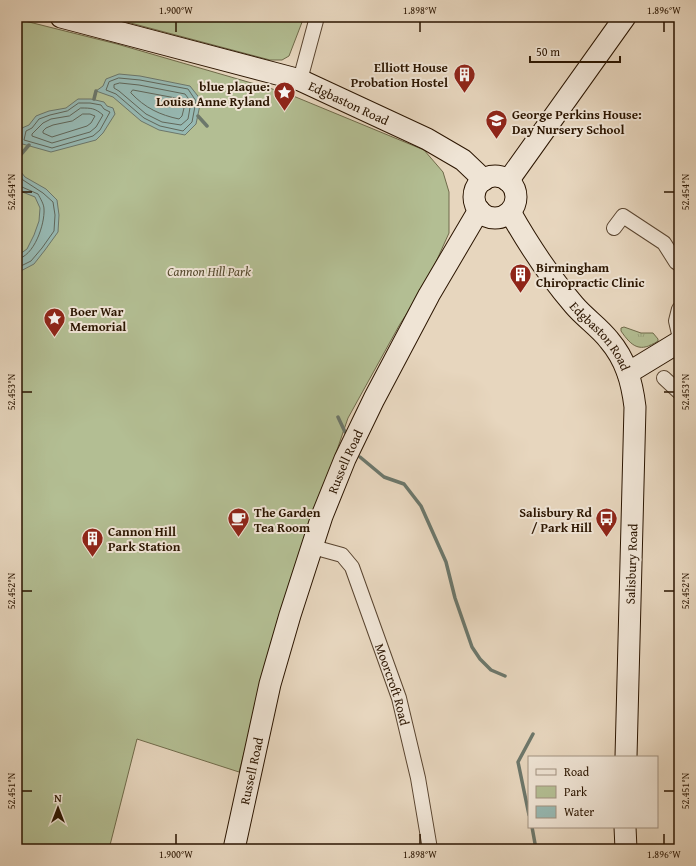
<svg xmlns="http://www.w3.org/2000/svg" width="696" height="866" viewBox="0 0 696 866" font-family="'Gentium Book Plus',serif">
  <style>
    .grass { fill: url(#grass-tufts); stroke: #6f6a4a }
    .park { fill: #b3be93; stroke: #6f6a4a }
    .water { fill: #97b9b3; stroke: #6c776b }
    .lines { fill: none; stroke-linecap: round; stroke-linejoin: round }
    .shore { stroke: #61675a; stroke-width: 1 }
    .stream { stroke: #6c776b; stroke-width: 3.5 }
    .street-casing { stroke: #5a4530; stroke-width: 16 }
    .secondary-casing { stroke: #2b1500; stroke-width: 23 }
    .street { stroke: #efe4d5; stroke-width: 14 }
    .secondary { stroke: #efe4d5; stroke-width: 21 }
    .ticks { fill: none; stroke: #2b1500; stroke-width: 1.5 }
    .labels { text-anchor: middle; stroke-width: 4; stroke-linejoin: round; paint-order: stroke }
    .poi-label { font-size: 13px; font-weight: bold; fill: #2b1500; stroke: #efe4d5; text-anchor: start }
    .street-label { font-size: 13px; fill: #2b1500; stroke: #efe4d5 }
    .park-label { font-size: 13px; font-style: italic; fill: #54482c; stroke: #efe4d5 }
    .neatline { fill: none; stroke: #2b1500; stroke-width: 1.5 }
    .ticks-label { font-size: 10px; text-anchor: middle; fill: #2b1500 }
  </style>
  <defs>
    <pattern id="grass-tufts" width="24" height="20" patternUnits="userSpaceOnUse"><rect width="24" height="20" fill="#b3be93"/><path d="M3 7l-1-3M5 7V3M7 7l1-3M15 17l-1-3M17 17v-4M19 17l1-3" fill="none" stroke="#9aa27d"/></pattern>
  </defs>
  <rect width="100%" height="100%" fill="#e7d6be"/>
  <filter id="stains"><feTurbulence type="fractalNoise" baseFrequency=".005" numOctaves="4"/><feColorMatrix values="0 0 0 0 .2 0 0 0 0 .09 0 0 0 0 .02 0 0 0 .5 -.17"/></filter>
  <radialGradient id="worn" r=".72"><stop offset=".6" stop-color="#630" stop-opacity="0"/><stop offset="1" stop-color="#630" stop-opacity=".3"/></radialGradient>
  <path class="grass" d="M 624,327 L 641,333 L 653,333 L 658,339 L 658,341 C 640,353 632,347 621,331 L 621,328 Z"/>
  <path class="park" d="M 108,17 L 304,17 L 289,56 L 282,60 L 270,60 Z
    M 17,19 L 117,44 L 286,93 L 424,150 L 443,172 L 449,192 L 449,233 L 426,284 L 400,324 L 348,418 L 285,601 L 239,772 L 137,739 L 109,849 L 17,849 Z"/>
  <path class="water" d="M 119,74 L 140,76 L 190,86 L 201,100 L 196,124 L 185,135 L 159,130 L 141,121 L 113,97 L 96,91 L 103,86 L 106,79 Z
    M 78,99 L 91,99 L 104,102 L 107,106 L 113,108 L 115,114 L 103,133 L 96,140 L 51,152 L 19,143 L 22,128 L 29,125 L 36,116 L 41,114 L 49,111 L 66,108 Z
    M 17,167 L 25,177 L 46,189 L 57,200 L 59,215 L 58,232 L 45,250 L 34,264 L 17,273 L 17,256 L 27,249 L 34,235 L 39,221 L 40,208 L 35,197 L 20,191 L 17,192 Z"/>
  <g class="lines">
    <path class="shore" d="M 119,78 L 140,80 L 188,89 L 196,101 L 192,122 L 183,131 L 160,126 L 144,118 L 116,94 L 106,90 L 109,82 Z
      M 120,83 L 139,85 L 185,94 L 191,102 L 188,119 L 181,125 L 162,122 L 146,114 L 119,91 L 114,88 L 114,85 Z
      M 133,90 L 181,99 L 185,104 L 182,116 L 179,119 C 160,115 145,108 131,93 Z
      M 79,103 L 90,103 L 101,105 L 104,109 L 110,112 L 100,130 L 93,136 L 52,148 L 24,140 L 26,131 L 32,128 L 39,119 L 50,115 L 67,111 Z
      M 81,108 C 91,108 95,108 103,115 L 96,127 L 90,132 L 52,143 L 32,136 L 32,134 L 43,123 L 51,119 L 69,116 Z
      M 83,114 L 90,114 L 95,116 L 91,123 L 87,126 L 52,137 L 43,133 L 43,131 L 46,128 L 53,125 L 72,121 Z
      M 17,173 L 23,180 L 43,193 L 53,202 L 55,215 L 54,231 L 42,248 L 31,261 L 17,268
      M 17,188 L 22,187 L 38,194 C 40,198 44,204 44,209 C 45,224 34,257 17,259"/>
    <path class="stream" d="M 94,99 L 96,91
      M 198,116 L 207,126
      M 17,159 L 29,145
      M 338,417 L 345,432
      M 360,457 L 384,477 L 404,484 L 421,506 L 446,562 L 455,598 L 472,647 L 480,659 L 491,670 L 505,676
      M 529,815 L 518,762 L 533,734
      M 532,827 L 536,849"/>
    <defs>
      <g id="street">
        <path d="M 300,80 L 317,17"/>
        <path d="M 614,228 L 623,216 L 664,243 L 676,262 L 679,264"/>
        <path d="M 679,309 L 676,321 L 679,334"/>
        <path d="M 664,378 L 679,392"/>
        <path id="s1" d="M 313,547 L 342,555 L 352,567 L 399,698 L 418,778 L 430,849"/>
      </g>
      <g id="secondary">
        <path id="s2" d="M 61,17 L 300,80 L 427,139 L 463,160 L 484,180"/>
        <circle cx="495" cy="197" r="21"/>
        <path d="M 508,181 L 625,17"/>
        <path id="s3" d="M 510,212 C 528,244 550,277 574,305 C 585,318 599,327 609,340 C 626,360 632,382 635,407 L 626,757"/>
        <path d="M 628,373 L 679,342"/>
        <path d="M 625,827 L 626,849"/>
        <path id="s4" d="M 234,849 L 270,684 L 290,615 L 322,516 L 345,459 L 374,399 L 429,295 L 479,210"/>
      </g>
    </defs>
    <use href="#street" class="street-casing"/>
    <use href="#secondary" class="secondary-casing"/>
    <use href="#street" class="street"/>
    <use href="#secondary" class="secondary"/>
  </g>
  <path class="ticks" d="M 176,22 L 176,32M 420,22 L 420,32M 664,22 L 664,32M 22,192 L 32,192M 664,192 L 674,192M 22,392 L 32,392M 664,392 L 674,392M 22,591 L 32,591M 664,591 L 674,591M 22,791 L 32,791M 664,791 L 674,791M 176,834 L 176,844M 420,834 L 420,844M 664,834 L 664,844"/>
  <defs>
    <symbol id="building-pin" viewBox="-11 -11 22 30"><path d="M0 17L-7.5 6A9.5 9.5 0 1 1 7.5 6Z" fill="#8f2418" stroke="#efe4d5"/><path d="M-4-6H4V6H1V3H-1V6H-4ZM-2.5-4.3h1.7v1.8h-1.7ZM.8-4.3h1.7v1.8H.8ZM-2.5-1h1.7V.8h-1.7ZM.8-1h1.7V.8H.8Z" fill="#fff"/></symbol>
    <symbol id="sight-pin" viewBox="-11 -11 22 30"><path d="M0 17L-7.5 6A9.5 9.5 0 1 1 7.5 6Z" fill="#8f2418" stroke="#efe4d5"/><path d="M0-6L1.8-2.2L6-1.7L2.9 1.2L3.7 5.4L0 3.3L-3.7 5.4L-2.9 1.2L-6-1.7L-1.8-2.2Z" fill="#fff"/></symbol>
    <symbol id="school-pin" viewBox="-11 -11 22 30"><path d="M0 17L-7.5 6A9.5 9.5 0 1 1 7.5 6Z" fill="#8f2418" stroke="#efe4d5"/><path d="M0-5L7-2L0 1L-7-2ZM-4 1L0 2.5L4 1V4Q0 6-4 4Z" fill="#fff"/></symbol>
    <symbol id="cafe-pin" viewBox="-11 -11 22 30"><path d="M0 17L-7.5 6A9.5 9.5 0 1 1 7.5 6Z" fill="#8f2418" stroke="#efe4d5"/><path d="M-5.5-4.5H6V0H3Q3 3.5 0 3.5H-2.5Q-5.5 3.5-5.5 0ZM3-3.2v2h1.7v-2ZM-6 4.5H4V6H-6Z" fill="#fff"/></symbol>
    <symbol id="bus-pin" viewBox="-11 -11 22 30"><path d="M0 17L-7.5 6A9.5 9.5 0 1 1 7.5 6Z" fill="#8f2418" stroke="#efe4d5"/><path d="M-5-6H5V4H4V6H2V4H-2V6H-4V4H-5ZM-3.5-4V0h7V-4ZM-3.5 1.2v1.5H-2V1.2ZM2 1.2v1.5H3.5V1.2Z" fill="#fff"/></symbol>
  </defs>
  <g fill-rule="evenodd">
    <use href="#building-pin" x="452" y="62" width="25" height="34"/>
    <use href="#sight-pin" x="272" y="80" width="25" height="34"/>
    <use href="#school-pin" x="484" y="108" width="25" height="34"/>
    <use href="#building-pin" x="508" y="262" width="25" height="34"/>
    <use href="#sight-pin" x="42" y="306" width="25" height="34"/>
    <use href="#cafe-pin" x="226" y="506" width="25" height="34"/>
    <use href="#bus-pin" x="594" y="506" width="25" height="34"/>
    <use href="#building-pin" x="80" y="526" width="25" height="34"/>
  </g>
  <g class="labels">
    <g class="poi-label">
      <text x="448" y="72" text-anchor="end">Elliott House<tspan x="448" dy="15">Probation Hostel</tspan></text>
      <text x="270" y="91" text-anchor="end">blue plaque:<tspan x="270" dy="15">Louisa Anne Ryland</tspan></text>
      <text x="512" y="119">George Perkins House:<tspan x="512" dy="15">Day Nursery School</tspan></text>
      <text x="536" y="272">Birmingham<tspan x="536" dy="15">Chiropractic Clinic</tspan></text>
      <text x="70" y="316">Boer War<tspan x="70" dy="15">Memorial</tspan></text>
      <text x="254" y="517">The Garden<tspan x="254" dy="15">Tea Room</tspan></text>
      <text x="592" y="517" text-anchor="end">Salisbury Rd<tspan x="592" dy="15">/ Park Hill</tspan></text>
      <text x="108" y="536">Cannon Hill<tspan x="108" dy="15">Park Station</tspan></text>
    </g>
    <g class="street-label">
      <text dy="5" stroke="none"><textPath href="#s2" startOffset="301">Edgbaston Road</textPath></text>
      <text dy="5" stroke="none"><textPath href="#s3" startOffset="154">Edgbaston Road</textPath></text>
      <text dy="5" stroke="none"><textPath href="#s4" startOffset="404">Russell Road</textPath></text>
      <text transform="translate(631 564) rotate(-88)" y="5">Salisbury Road</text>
      <text dy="5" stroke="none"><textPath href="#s1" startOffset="170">Moorcroft Road</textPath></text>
      <text dy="5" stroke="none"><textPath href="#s4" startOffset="80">Russell Road</textPath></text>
    </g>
    <g class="park-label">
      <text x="209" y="276">Cannon Hill Park</text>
    </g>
  </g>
  <rect width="696" height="866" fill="none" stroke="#e7d6be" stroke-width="44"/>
  <rect x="528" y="756" width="130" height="72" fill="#efe4d5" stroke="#a19180"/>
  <rect x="536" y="769" width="20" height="6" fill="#efe4d5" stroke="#a19180"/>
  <text x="564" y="776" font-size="12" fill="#2b1500">Road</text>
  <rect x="536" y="786" width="20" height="12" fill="#b3be93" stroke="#a19180"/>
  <text x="564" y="796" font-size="12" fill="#2b1500">Park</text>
  <rect x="536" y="806" width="20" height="12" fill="#97b9b3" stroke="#a19180"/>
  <text x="564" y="816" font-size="12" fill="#2b1500">Water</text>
  <g transform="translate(58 808)" stroke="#efe4d5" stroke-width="3" paint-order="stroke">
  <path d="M0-3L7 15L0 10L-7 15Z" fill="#2b1500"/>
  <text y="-6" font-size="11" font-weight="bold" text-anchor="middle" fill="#2b1500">N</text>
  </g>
  <path d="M530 56v6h90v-6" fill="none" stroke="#2b1500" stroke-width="2"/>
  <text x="536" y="56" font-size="12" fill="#2b1500" stroke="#efe4d5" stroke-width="3" paint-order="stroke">50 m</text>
  <rect x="22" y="22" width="652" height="822" class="neatline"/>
  <g class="ticks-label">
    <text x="176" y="14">1.900°W</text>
    <text x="420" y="14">1.898°W</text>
    <text x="664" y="14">1.896°W</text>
    <text transform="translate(11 192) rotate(-90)" y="4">52.454°N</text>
    <text transform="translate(685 192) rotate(-90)" y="4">52.454°N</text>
    <text transform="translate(11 392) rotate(-90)" y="4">52.453°N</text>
    <text transform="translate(685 392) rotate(-90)" y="4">52.453°N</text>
    <text transform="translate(11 591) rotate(-90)" y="4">52.452°N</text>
    <text transform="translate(685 591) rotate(-90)" y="4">52.452°N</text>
    <text transform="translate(11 791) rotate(-90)" y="4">52.451°N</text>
    <text transform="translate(685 791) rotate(-90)" y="4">52.451°N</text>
    <text x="176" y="858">1.900°W</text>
    <text x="420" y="858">1.898°W</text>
    <text x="664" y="858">1.896°W</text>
  </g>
  <rect width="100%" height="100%" filter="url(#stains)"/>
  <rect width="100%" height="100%" fill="url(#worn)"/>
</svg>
